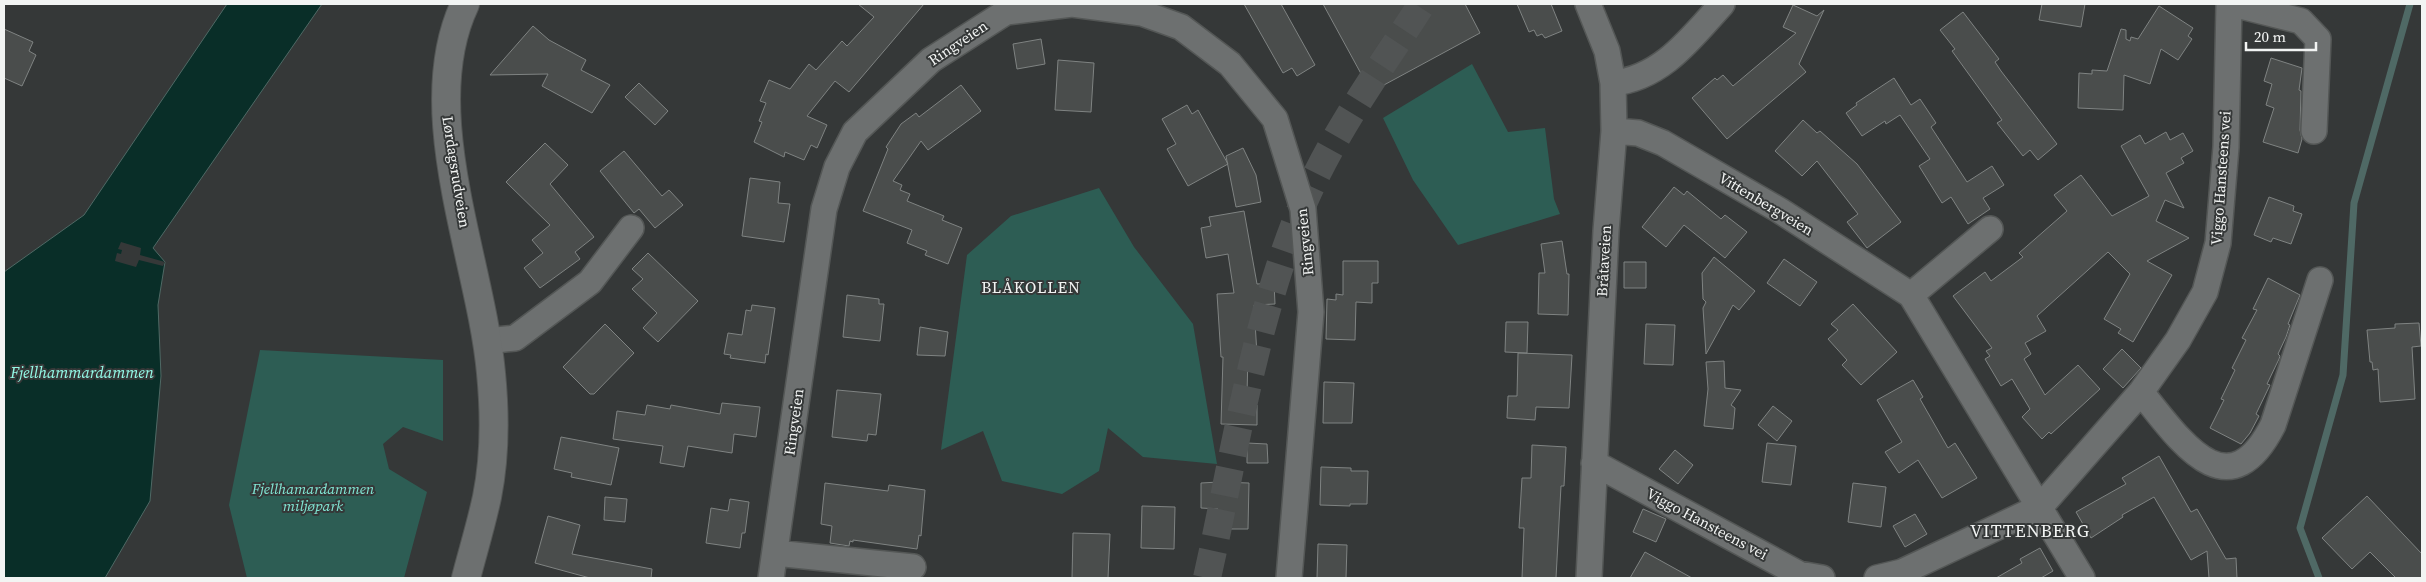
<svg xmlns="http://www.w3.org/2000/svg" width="2426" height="582" viewBox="0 0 2426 582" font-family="'Source Serif 4',serif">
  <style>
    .green { fill: #2d5d54 }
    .water { fill: #092e28; stroke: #4f6965 }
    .pier { fill: #353838 }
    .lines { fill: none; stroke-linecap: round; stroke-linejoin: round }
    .stream { stroke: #4f6965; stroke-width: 7 }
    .building { fill: #4a4d4c; stroke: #7f8382 }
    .primary-tunnel { stroke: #515454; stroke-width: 28; stroke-dasharray: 28 14; stroke-linecap: butt }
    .minor-casing { stroke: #545756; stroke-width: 28 }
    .tertiary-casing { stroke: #545756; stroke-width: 30 }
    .minor { stroke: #6d7070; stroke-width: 25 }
    .tertiary { stroke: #6d7070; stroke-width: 28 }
    .labels { text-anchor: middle; stroke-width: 4; stroke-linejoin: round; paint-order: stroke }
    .street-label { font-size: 15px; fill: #f2f4f3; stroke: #353838 }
    .park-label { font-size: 15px; font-style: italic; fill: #80e6d4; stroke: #353838 }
    .neighbourhood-label { font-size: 16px; letter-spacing: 1px; fill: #f2f4f3; stroke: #353838 }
    .water-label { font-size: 16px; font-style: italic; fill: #94fbe8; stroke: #353838 }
    .quarter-label { font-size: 18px; letter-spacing: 1px; fill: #f2f4f3; stroke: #353838 }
  </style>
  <rect width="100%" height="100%" fill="#353838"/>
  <path class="green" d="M 1472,64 L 1508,132 L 1545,128 L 1554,199 L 1560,214 L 1458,245 L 1413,180 L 1383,118 Z
    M 1099,188 L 1134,247 L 1193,324 L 1217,464 L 1143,457 L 1108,428 L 1099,471 L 1062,494 L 1002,481 L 983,431 L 941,450 L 967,255 L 1011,216 Z
    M 260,350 L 443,360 L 443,441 L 403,427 L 383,444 L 389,469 L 427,492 L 404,578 L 247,578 L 229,505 Z"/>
  <path class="water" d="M 227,4 L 322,4 L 153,248 L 165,262 L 158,305 L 161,376 L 150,501 L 105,578 L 4,578 L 4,272 L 84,215 Z"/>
  <path class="pier" d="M 121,242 L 141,248 L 140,255 L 165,262 L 163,266 L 139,260 L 136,267 L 115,261 L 117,253 L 121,254 L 122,250 L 118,249 Z"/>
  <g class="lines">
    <path class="stream" d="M 2319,578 L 2300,528 L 2343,375 L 2354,203 L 2410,4"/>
  </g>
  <path class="building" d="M 858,4 L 924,4 L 849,92 L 835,81 L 807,116 L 827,125 L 817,148 L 811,145 L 804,160 L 785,152 L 784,157 L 754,142 L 762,122 L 759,121 L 766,103 L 760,101 L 769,80 L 790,89 L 809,64 L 816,70 L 842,41 L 847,46 L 874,17 Z
    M 1244,4 L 1281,4 L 1315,65 L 1297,76 L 1292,68 L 1283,73 Z
    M 1323,4 L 1465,4 L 1480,33 L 1371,92 Z
    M 1517,4 L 1551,4 L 1562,31 L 1545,38 L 1542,34 L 1537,36 L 1534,30 L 1529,32 Z
    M 2042,4 L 2085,4 L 2081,27 L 2039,20 Z
    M 1793,5 L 1817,16 L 1824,10 L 1799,64 L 1806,72 L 1727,139 L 1692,98 L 1715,78 L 1717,80 L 1723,75 L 1733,86 L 1796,33 L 1783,27 Z
    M 2159,6 L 2193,28 L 2188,36 L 2192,39 L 2178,60 L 2161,49 L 2150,84 L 2124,75 L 2123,110 L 2078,108 L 2079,73 L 2092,74 L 2092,70 L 2107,71 L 2121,29 L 2126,30 L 2126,39 L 2130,41 L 2131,37 L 2138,39 Z
    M 1963,12 L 1999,59 L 1995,62 L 2001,71 L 2057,144 L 2038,160 L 2030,150 L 2023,156 L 1997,123 L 2002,120 L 1952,51 L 1955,49 L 1940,30 Z
    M 533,26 L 549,40 L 586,60 L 581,70 L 610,85 L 592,113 L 542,86 L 548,74 L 490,75 Z
    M 4,29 L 33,42 L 29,51 L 36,55 L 22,86 L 4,78 Z
    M 1041,39 L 1045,64 L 1017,69 L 1013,44 Z
    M 2271,58 L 2302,68 L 2299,90 L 2301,91 L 2300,130 L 2302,139 L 2298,153 L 2263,142 L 2274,108 L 2266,105 L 2272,84 L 2264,81 Z
    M 1058,60 L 1094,63 L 1091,112 L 1055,110 Z
    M 1894,78 L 1911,105 L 1920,99 L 1936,123 L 1931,127 L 1967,182 L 1992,166 L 2004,185 L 1983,198 L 1990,209 L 1968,224 L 1951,197 L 1942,203 L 1919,166 L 1930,159 L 1900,115 L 1886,124 L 1885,121 L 1862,136 L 1846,113 L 1857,105 L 1856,103 Z
    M 639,83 L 668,111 L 655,125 L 625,97 Z
    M 961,85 L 981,111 L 928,150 L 921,141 L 893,181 L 902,185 L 900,190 L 910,194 L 907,201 L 944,216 L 942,220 L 962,228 L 948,264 L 925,255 L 927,251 L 907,243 L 912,230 L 863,211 L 888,149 L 886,147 L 901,124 L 916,113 L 919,117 Z
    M 1187,105 L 1192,114 L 1198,110 L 1228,164 L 1188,186 L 1167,149 L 1176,144 L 1162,119 Z
    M 1803,120 L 1817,133 L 1820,131 L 1857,164 L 1901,222 L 1867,248 L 1847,222 L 1858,214 L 1817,161 L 1802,176 L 1775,151 Z
    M 2166,132 L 2170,140 L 2183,133 L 2193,151 L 2181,158 L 2184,163 L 2166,173 L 2184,208 L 2165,200 L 2156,221 L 2189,238 L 2147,261 L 2172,275 L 2133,342 L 2118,333 L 2121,329 L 2104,319 L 2130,274 L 2108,252 L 2037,316 L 2046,331 L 2025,343 L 2031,354 L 2024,359 L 2045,395 L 2078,365 L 2100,389 L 2051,434 L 2049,432 L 2042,439 L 2022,417 L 2030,409 L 2012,379 L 2001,386 L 1985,359 L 1990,356 L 1986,351 L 1992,348 L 1953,296 L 1985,272 L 1991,281 L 2023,257 L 2019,253 L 2067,211 L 2054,195 L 2081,175 L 2112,216 L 2149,196 L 2121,146 L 2140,135 L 2145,144 Z
    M 545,143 L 568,165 L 550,184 L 594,237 L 575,252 L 580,259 L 540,288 L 524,268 L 543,253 L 532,240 L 550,225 L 506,182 Z
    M 1243,148 L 1256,175 L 1261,202 L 1236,207 L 1226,156 Z
    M 624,151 L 662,196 L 669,190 L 683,205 L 655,228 L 639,209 L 634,213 L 600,171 Z
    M 750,178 L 780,182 L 778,203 L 790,204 L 784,242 L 742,236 Z
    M 1674,187 L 1684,195 L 1687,191 L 1721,219 L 1725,215 L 1747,232 L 1725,258 L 1684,225 L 1666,247 L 1642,227 Z
    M 2269,197 L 2294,206 L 2293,211 L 2302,214 L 2291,244 L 2273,238 L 2271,242 L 2254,235 Z
    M 1244,211 L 1257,284 L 1274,283 L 1275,304 L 1254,305 L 1257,355 L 1248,356 L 1247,394 L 1252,394 L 1252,405 L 1257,405 L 1257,425 L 1221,424 L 1223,357 L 1221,357 L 1217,294 L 1234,293 L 1228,254 L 1206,258 L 1201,228 L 1211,226 L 1209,217 Z
    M 1562,241 L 1567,274 L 1569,274 L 1568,315 L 1538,314 L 1539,273 L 1545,273 L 1541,244 Z
    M 648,253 L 698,301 L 658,342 L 643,328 L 657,313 L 632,289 L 643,279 L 632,269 Z
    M 1714,257 L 1755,291 L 1739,310 L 1733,305 L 1706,354 L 1703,308 L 1706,302 L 1703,299 L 1702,273 Z
    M 1784,259 L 1817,282 L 1800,306 L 1767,283 Z
    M 1343,261 L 1378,261 L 1378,283 L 1372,283 L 1372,303 L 1356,302 L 1355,340 L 1326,339 L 1327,299 L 1336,300 L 1336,294 L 1343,295 Z
    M 1624,262 L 1646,262 L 1646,288 L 1624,288 Z
    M 2268,278 L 2300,295 L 2288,324 L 2290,325 L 2286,337 L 2278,354 L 2280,356 L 2279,359 L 2267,384 L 2270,385 L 2256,414 L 2259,416 L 2250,433 L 2241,444 L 2210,428 L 2224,400 L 2221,399 L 2235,370 L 2232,368 L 2246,340 L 2242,338 L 2257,310 L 2253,309 Z
    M 847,295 L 879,299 L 879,304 L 884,304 L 880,341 L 843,337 Z
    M 1853,304 L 1897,352 L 1861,385 L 1842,365 L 1847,360 L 1828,339 L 1838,330 L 1831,324 Z
    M 752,305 L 775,308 L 768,355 L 766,354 L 765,363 L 730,358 L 731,355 L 724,354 L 728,333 L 742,335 L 746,310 L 751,311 Z
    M 1506,322 L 1528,322 L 1527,353 L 1505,352 Z
    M 2419,323 L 2421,346 L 2412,347 L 2415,399 L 2380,402 L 2378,369 L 2373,370 L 2372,362 L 2370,362 L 2367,330 L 2395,328 L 2395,324 Z
    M 605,324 L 634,353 L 594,394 L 590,394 L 563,367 Z
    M 1646,324 L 1675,325 L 1673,365 L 1644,364 Z
    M 920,327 L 948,332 L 945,356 L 917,355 Z
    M 2122,349 L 2141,368 L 2123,388 L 2103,369 Z
    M 1518,353 L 1572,355 L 1569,408 L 1536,407 L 1535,420 L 1507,418 L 1508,396 L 1517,396 Z
    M 1724,361 L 1725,388 L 1741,390 L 1731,405 L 1735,408 L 1733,429 L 1704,426 L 1708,389 L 1706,362 Z
    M 1913,380 L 1923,397 L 1920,399 L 1948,448 L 1955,443 L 1977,478 L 1942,498 L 1918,460 L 1899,473 L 1885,452 L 1902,442 L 1877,400 Z
    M 1324,382 L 1354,383 L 1352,423 L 1323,423 Z
    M 837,390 L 881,394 L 876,435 L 868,434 L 867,441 L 832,437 Z
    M 722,403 L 760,407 L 756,437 L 734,434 L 732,453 L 688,446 L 684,467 L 660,463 L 663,446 L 613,439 L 617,411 L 645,415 L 647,405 L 670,409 L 671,405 L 720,414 Z
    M 1773,406 L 1792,421 L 1777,441 L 1758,425 Z
    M 561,437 L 619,448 L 611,485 L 571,477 L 572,473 L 554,469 Z
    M 1247,443 L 1267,444 L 1268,463 L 1247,463 Z
    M 1767,443 L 1796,446 L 1791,485 L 1762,482 Z
    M 1532,445 L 1566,447 L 1564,486 L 1561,486 L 1556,578 L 1522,578 L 1524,528 L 1519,528 L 1522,478 L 1531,478 Z
    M 1675,450 L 1693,465 L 1678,484 L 1659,469 Z
    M 2159,456 L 2191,512 L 2197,509 L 2226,559 L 2236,558 L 2237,578 L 2209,578 L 2207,551 L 2191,560 L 2154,497 L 2122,515 L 2123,517 L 2091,538 L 2076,512 L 2126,484 L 2122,478 Z
    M 1321,467 L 1351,468 L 1351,471 L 1368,471 L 1367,504 L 1350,504 L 1350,506 L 1320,505 Z
    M 1219,482 L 1249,483 L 1248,529 L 1229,529 L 1230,518 L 1218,518 L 1218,509 L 1201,508 L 1201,483 Z
    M 825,483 L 888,491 L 889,485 L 925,490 L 921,536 L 919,535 L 917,549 L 853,540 L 853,542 L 850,541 L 849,546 L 830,543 L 832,526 L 821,524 Z
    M 1853,483 L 1886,487 L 1881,527 L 1848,522 Z
    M 2367,496 L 2422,554 L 2422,578 L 2396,578 L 2370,552 L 2352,569 L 2322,538 Z
    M 605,497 L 627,499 L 625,522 L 604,520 Z
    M 730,499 L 749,502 L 745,533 L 742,533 L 740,548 L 706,543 L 711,508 L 728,511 Z
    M 1142,506 L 1175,507 L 1174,549 L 1141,548 Z
    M 1643,509 L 1666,519 L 1656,542 L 1633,532 Z
    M 1915,514 L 1927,534 L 1905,547 L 1893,526 Z
    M 548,516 L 580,525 L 572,554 L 652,569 L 651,578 L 590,578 L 535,563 Z
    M 1073,533 L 1110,534 L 1108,578 L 1072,578 Z
    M 1318,544 L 1347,545 L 1346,578 L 1317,578 Z
    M 2040,548 L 2053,571 L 2041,578 L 1996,578 L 2022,563 L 2020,559 Z
    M 1645,552 L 1692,578 L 1630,578 Z"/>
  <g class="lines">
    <path class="primary-tunnel" d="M 1207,578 C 1234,457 1252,332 1298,216 C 1328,140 1378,72 1422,4"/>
    <defs>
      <path id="minor" d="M 1588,4 L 1607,51 L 1613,83 L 1614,131 L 1606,231 L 1589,578
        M 2233,4 L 2301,21 L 2318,39 L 2314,131
        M 1613,83 C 1662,78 1691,38 1722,4
        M 1614,131 L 1638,133 L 1663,143 L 1779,210 L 1911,295 L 2082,578
        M 1911,295 L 1990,229
        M 487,341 L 515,338 L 590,282 L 631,228
        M 2141,392 C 2179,439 2228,514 2273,425 L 2320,280
        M 1594,463 L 1799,574 L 1822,578
        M 775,553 L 913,567
        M 771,578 L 824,209 L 837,167 L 855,132 L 931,60 L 1006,12 L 1072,4 L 1142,13 L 1181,27 L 1230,64 L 1275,119 L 1303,209 L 1311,312 L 1289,578
        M 1877,578 L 1902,572 L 2040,507 L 2141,392 L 2178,340 L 2205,292 L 2218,243 L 2226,147 L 2229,4"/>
      <path id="tertiary" d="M 465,4 C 414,111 481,261 491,373 C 495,414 495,457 487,497 C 481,525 473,551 466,578"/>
    </defs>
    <use href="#minor" class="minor-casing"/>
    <use href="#tertiary" class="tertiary-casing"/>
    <use href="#minor" class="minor"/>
    <use href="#tertiary" class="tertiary"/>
  </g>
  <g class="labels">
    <g class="street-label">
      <text transform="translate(958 43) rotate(-34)" y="5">Ringveien</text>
      <text transform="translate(456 172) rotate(81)" y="5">Lørdagsrudveien</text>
      <text transform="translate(2221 178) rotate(-86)" y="5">Viggo Hansteens vei</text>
      <text transform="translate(1766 204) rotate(31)" y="5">Vittenbergveien</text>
      <text transform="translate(1305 242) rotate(-96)" y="5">Ringveien</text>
      <text transform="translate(1604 261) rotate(-87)" y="5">Bråtaveien</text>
      <text transform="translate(794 422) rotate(-82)" y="5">Ringveien</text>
      <text transform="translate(1707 524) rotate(28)" y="5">Viggo Hansteens vei</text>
    </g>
    <g class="park-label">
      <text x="313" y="494">Fjellhamardammen<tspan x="313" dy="17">miljøpark</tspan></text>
    </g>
    <g class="neighbourhood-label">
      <text x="1031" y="293">BLÅKOLLEN</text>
    </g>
    <g class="water-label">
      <text x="82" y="378">Fjellhammardammen</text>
    </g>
    <g class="quarter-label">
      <text x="2030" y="537">VITTENBERG</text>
    </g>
  </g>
  <rect width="2426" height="582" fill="none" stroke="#f2f4f3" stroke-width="10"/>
  <path d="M2246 42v8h70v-8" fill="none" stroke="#f2f4f3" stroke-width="2.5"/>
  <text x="2254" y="42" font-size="15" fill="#f2f4f3" stroke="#353838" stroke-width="4" paint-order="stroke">20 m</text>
</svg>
